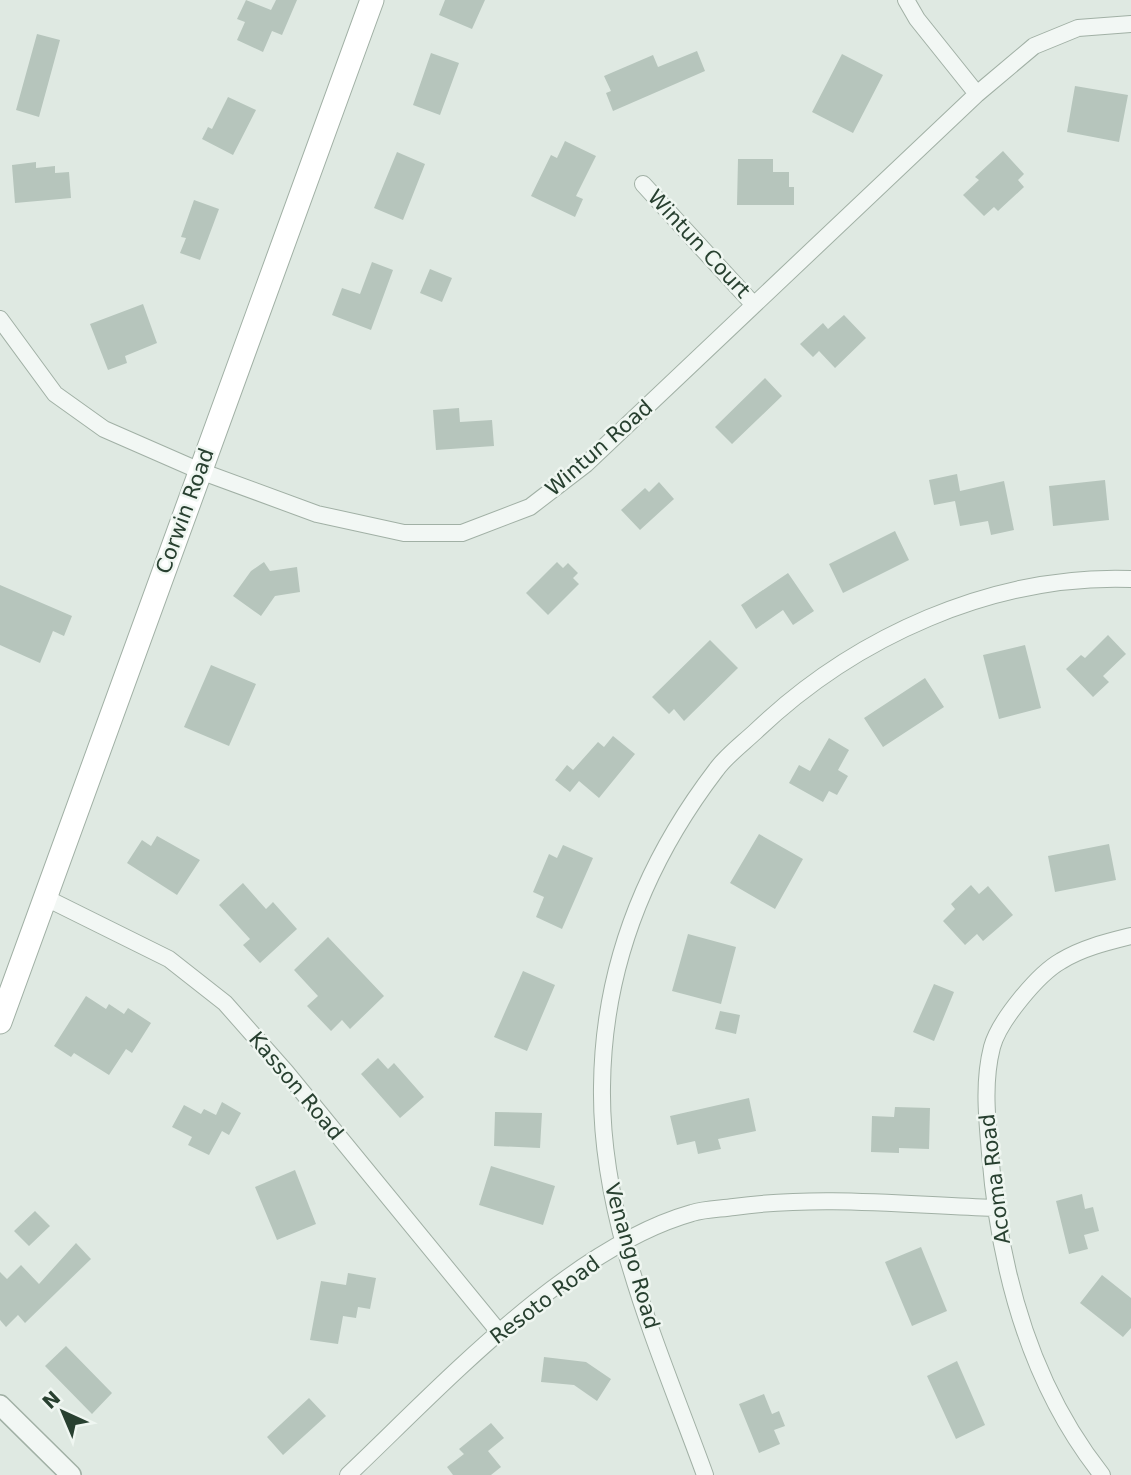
<svg xmlns="http://www.w3.org/2000/svg" width="1131" height="1475" viewBox="0 0 1131 1475" font-family="'DejaVu Sans',sans-serif">
  <style>
    .building { fill: #b6c5bc }
    .lines { fill: none; stroke-linecap: round; stroke-linejoin: round }
    .minor-casing { stroke: #a1b0a5; stroke-width: 18 }
    .tertiary-casing { stroke: #a1b0a5; stroke-width: 22 }
    .secondary-casing { stroke: #a1b0a5; stroke-width: 25 }
    .minor { stroke: #f2f7f4; stroke-width: 16 }
    .tertiary { stroke: #f2f7f4; stroke-width: 19 }
    .secondary { stroke: #fff; stroke-width: 23 }
    .labels { text-anchor: middle; stroke-width: 5; stroke-linejoin: round; paint-order: stroke }
    .street-label { font-size: 21px; fill: #284030; stroke: #eff6f1 }
  </style>
  <rect width="100%" height="100%" fill="#dfe9e2"/>
  <path class="building" d="M 246,0 L 271,10 L 276,0 L 297,0 L 282,35 L 272,31 L 263,52 L 237,40 L 245,22 L 237,19 Z
    M 445,0 L 485,0 L 472,29 L 439,15 Z
    M 37,34 L 60,40 L 39,117 L 16,110 Z
    M 697,51 L 705,71 L 613,111 L 606,93 L 611,91 L 604,76 L 653,55 L 658,67 Z
    M 431,53 L 459,63 L 440,115 L 413,105 Z
    M 842,54 L 883,75 L 853,133 L 812,112 Z
    M 1075,86 L 1128,95 L 1119,142 L 1067,132 Z
    M 228,97 L 256,110 L 233,155 L 202,139 L 208,127 L 212,129 Z
    M 565,141 L 596,156 L 576,196 L 583,199 L 575,217 L 531,196 L 551,155 L 557,158 Z
    M 1003,151 L 1024,174 L 1018,180 L 1024,187 L 998,211 L 994,207 L 984,216 L 963,195 L 979,180 L 975,177 Z
    M 397,152 L 425,164 L 403,220 L 374,208 Z
    M 738,159 L 773,159 L 773,172 L 789,172 L 789,187 L 794,187 L 794,205 L 737,205 Z
    M 36,162 L 36,168 L 55,166 L 55,173 L 69,172 L 71,198 L 15,203 L 12,165 Z
    M 194,200 L 219,209 L 200,260 L 180,253 L 186,238 L 181,237 Z
    M 372,262 L 393,270 L 371,330 L 332,315 L 342,288 L 360,294 Z
    M 430,269 L 452,278 L 442,302 L 420,293 Z
    M 143,304 L 157,343 L 125,356 L 127,363 L 108,370 L 90,324 Z
    M 844,315 L 866,338 L 835,368 L 819,351 L 813,357 L 800,344 L 823,323 L 828,329 Z
    M 765,378 L 782,396 L 732,444 L 715,427 Z
    M 459,408 L 460,422 L 492,420 L 494,446 L 436,450 L 433,410 Z
    M 957,474 L 960,491 L 1004,481 L 1014,530 L 991,535 L 988,521 L 960,526 L 955,501 L 934,505 L 929,480 Z
    M 1105,480 L 1109,520 L 1053,526 L 1049,486 Z
    M 659,482 L 674,499 L 640,530 L 621,510 L 645,488 L 649,492 Z
    M 895,531 L 909,560 L 843,593 L 829,564 Z
    M 264,562 L 270,571 L 297,567 L 300,592 L 275,596 L 261,616 L 233,596 L 251,571 Z
    M 557,562 L 563,568 L 568,563 L 578,573 L 573,578 L 579,584 L 548,615 L 526,593 Z
    M 788,573 L 814,611 L 793,625 L 783,610 L 756,629 L 741,605 Z
    M 0,585 L 72,616 L 64,636 L 53,631 L 40,663 L 0,645 Z
    M 1108,635 L 1126,654 L 1103,676 L 1109,682 L 1093,697 L 1066,669 L 1081,655 L 1085,658 Z
    M 710,640 L 738,668 L 684,721 L 674,709 L 669,714 L 652,697 Z
    M 1025,645 L 1041,708 L 999,719 L 983,655 Z
    M 211,665 L 256,684 L 229,746 L 184,727 Z
    M 925,678 L 944,707 L 883,747 L 864,718 Z
    M 613,736 L 635,754 L 599,798 L 579,781 L 570,792 L 555,780 L 567,765 L 573,770 L 598,742 L 604,747 Z
    M 829,738 L 849,750 L 838,770 L 848,776 L 837,795 L 829,791 L 823,802 L 789,783 L 799,765 L 810,771 Z
    M 759,834 L 803,859 L 775,909 L 730,883 Z
    M 157,836 L 200,860 L 177,895 L 127,863 L 142,840 L 151,846 Z
    M 1109,844 L 1116,880 L 1055,892 L 1048,856 Z
    M 563,845 L 593,858 L 562,929 L 536,917 L 544,897 L 533,892 L 549,854 L 557,858 Z
    M 243,883 L 266,909 L 273,902 L 297,929 L 260,963 L 243,945 L 250,939 L 219,905 Z
    M 971,885 L 979,894 L 988,886 L 1013,915 L 983,941 L 977,934 L 965,945 L 943,921 L 955,909 L 951,904 Z
    M 688,934 L 736,947 L 721,1004 L 672,991 Z
    M 328,937 L 384,996 L 350,1029 L 342,1020 L 331,1031 L 307,1006 L 318,996 L 294,970 Z
    M 523,971 L 555,985 L 527,1051 L 494,1037 Z
    M 934,984 L 954,992 L 934,1041 L 913,1032 Z
    M 86,996 L 106,1009 L 109,1004 L 124,1014 L 128,1008 L 151,1023 L 132,1053 L 126,1049 L 109,1075 L 74,1053 L 71,1057 L 54,1046 Z
    M 720,1011 L 740,1015 L 736,1034 L 715,1029 Z
    M 378,1058 L 388,1069 L 394,1063 L 424,1097 L 400,1118 L 361,1074 Z
    M 749,1098 L 756,1131 L 718,1139 L 721,1149 L 698,1154 L 695,1141 L 677,1145 L 670,1116 Z
    M 222,1102 L 241,1113 L 229,1135 L 222,1131 L 209,1155 L 188,1145 L 192,1137 L 172,1127 L 184,1105 L 201,1114 L 204,1109 L 216,1115 Z
    M 895,1107 L 930,1108 L 929,1149 L 899,1148 L 899,1153 L 871,1152 L 872,1116 L 894,1117 Z
    M 495,1112 L 542,1113 L 540,1148 L 494,1146 Z
    M 491,1166 L 555,1186 L 543,1225 L 479,1205 Z
    M 295,1170 L 316,1224 L 277,1240 L 255,1187 Z
    M 1082,1194 L 1085,1209 L 1093,1207 L 1099,1231 L 1084,1235 L 1088,1249 L 1069,1254 L 1056,1201 Z
    M 35,1211 L 50,1226 L 29,1246 L 14,1231 Z
    M 76,1243 L 91,1259 L 25,1323 L 18,1315 L 6,1327 L 0,1320 L 0,1272 L 7,1279 L 21,1265 L 39,1284 Z
    M 921,1247 L 947,1311 L 912,1326 L 885,1262 Z
    M 348,1273 L 376,1278 L 370,1309 L 358,1307 L 356,1318 L 343,1316 L 338,1344 L 310,1340 L 321,1281 L 346,1285 Z
    M 1102,1275 L 1131,1298 L 1131,1328 L 1123,1337 L 1080,1303 Z
    M 66,1346 L 112,1393 L 92,1414 L 45,1366 Z
    M 544,1357 L 586,1362 L 611,1379 L 597,1401 L 574,1385 L 541,1382 Z
    M 957,1361 L 985,1425 L 956,1439 L 927,1376 Z
    M 764,1394 L 772,1414 L 779,1411 L 785,1426 L 774,1430 L 780,1444 L 759,1453 L 739,1404 Z
    M 309,1398 L 326,1416 L 283,1455 L 267,1437 Z
    M 491,1423 L 504,1438 L 488,1451 L 501,1467 L 491,1475 L 453,1475 L 447,1467 L 464,1454 L 459,1449 Z"/>
  <g class="lines">
    <defs>
      <path id="minor" d="M 906,0 L 917,19 L 977,94
        M 643,184 L 754,305
        M 0,319 L 55,394 L 104,429 L 200,471 L 317,514 L 404,533 L 462,533 L 530,507 L 586,464 L 977,94 L 1034,46 L 1078,28 L 1131,24
        M 44,897 L 169,959 L 225,1003 L 286,1072 L 499,1332
        M 348,1475 C 440,1388 568,1248 692,1213 C 705,1209 720,1209 734,1207 C 819,1195 908,1205 994,1208
        M 705,1475 C 660,1351 600,1221 602,1087 C 603,969 645,863 716,770 C 726,756 742,744 755,732 C 854,637 993,574 1131,579
        M 1102,1475 C 1029,1383 999,1268 990,1153 C 987,1118 983,1082 992,1047 C 999,1021 1038,974 1061,961 C 1082,948 1107,942 1131,936"/>
      <path id="tertiary" d="M 0,1405 L 71,1475"/>
      <path id="secondary" d="M 0,1022 L 372,0"/>
    </defs>
    <use href="#minor" class="minor-casing"/>
    <use href="#tertiary" class="tertiary-casing"/>
    <use href="#secondary" class="secondary-casing"/>
    <use href="#minor" class="minor"/>
    <use href="#tertiary" class="tertiary"/>
    <use href="#secondary" class="secondary"/>
  </g>
  <g class="labels">
    <g class="street-label">
      <text transform="translate(699 244) rotate(47)" y="7">Wintun Court</text>
      <text transform="translate(599 448) rotate(-41)" y="7">Wintun Road</text>
      <text transform="translate(185 511) rotate(-70)" y="7">Corwin Road</text>
      <text transform="translate(296 1086) rotate(50)" y="7">Kasson Road</text>
      <text transform="translate(995 1179) rotate(-97)" y="7">Acoma Road</text>
      <text transform="translate(632 1256) rotate(74)" y="7">Venango Road</text>
      <text transform="translate(545 1300) rotate(-37)" y="7">Resoto Road</text>
    </g>
  </g>
  <g transform="translate(63 1412) rotate(316)" stroke="#eff6f1" stroke-width="5" paint-order="stroke">
  <path d="M0-5L12 26L0 18L-12 26Z" fill="#284030"/>
  <text y="-10" font-size="19" font-weight="bold" text-anchor="middle" fill="#284030">N</text>
  </g>
</svg>
